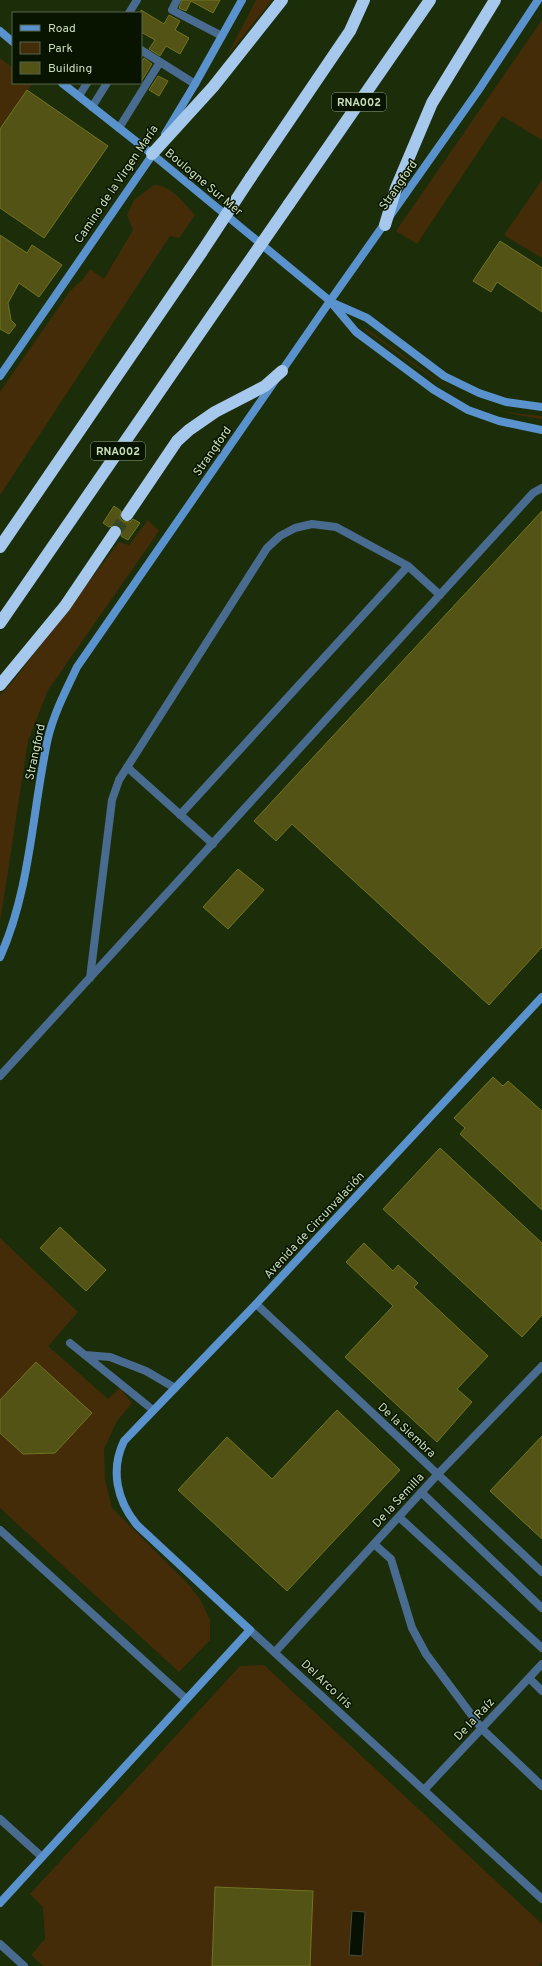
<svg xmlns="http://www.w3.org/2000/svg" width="542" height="1966" viewBox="0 0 542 1966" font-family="Overpass,sans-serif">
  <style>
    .green { fill: #452c09 }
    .water { fill: #081003; stroke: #424e3a }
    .building { fill: #525315; stroke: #727422 }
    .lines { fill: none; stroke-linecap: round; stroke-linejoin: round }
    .highway-tunnel { stroke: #364724; stroke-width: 12; stroke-dasharray: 12 6; stroke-linecap: butt }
    .lane { stroke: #496b90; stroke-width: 8 }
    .secondary { stroke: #5992cc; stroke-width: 8 }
    .highway { stroke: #a6c8ec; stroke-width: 12 }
    .highway-bridge { stroke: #a6c8ec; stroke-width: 12 }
    .labels { text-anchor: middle; stroke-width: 3; stroke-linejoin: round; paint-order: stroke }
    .shield { fill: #081400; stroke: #90a182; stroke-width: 1 }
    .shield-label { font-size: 11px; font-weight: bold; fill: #caddba }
    .street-label { font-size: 12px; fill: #caddba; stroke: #081400 }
  </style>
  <rect width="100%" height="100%" fill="#1c2d09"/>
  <path class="green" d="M 256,0 L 272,0 L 227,56 Z
    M 542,20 L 542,140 L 502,116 L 417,244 L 396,231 Z
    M 0,58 L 13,68 L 13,83 L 32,84 L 0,129 Z
    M 542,180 L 542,258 L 504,235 Z
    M 154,185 C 172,185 183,203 195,215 L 179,238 L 170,236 L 0,495 L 0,392 L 70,291 L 84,278 L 90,269 L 104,279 L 133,230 L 127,215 L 134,200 Z
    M 365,328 C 406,356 446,392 493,408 C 509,413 526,415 542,416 L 542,419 C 467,410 423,371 364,329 Z
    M 148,520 L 159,531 L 48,690 L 28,741 L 0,923 L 0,695 L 14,680 L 119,542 L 129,545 Z
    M 0,1238 L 78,1312 L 48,1346 L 108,1399 L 120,1388 L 132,1403 L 117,1421 L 104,1449 L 105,1480 L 112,1508 L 189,1585 L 201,1601 L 210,1620 L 210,1640 L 179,1672 L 0,1508 Z
    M 264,1665 L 542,1924 L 542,1962 L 539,1966 L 43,1966 L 31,1955 L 45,1939 L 43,1907 L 30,1894 L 240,1666 Z"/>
  <path class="water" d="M 352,1911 L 365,1912 L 362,1956 L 349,1955 Z"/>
  <path class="building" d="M 182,0 L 220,0 L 213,13 L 191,1 L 186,11 L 179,8 Z
    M 141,10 L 164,24 L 169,15 L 180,21 L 175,30 L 189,38 L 180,54 L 166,46 L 160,56 L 149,49 L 155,40 L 141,32 Z
    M 144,58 L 152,64 L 141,82 L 141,64 Z
    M 158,76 L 168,81 L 159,96 L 149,90 Z
    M 27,90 L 108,146 L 44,238 L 0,208 L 0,129 Z
    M 0,235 L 27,253 L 32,245 L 62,265 L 39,297 L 19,283 L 8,303 L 11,320 L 16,325 L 9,334 L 0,329 Z
    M 500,241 L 542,268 L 542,312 L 497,282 L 491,292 L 473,281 Z
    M 114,506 L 121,511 L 120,518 L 123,521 L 130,522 L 133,519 L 140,523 L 128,540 L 121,536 L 122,529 L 119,526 L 115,525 L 109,527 L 103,523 Z
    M 542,511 L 542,947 L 489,1005 L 292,824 L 276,841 L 254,821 Z
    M 238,869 L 264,890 L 228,929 L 203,907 Z
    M 493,1077 L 503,1086 L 508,1081 L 542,1111 L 542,1210 L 460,1134 L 465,1128 L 454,1118 Z
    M 440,1148 L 542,1243 L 542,1315 L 522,1337 L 383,1209 Z
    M 60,1227 L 106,1270 L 86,1291 L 40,1248 Z
    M 364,1243 L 393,1271 L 398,1265 L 418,1283 L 414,1287 L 488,1356 L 457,1389 L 472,1402 L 437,1442 L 345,1357 L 393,1306 L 346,1262 Z
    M 36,1362 L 92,1413 L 55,1453 L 23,1454 L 0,1433 L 0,1400 Z
    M 337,1410 L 400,1470 L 287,1591 L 178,1490 L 227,1437 L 272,1479 Z
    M 542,1436 L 542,1539 L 490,1491 Z
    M 215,1887 L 313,1891 L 310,1966 L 212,1966 Z"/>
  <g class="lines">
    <path class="highway-tunnel" d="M 115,532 L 127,515"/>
    <path class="lane" d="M 177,0 L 172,10 L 222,36
      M 129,13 L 137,0
      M 141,50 L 195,84
      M 79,96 L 87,83
      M 92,107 L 107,83
      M 119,128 L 160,62
      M 127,767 L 213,844
      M 180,815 L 408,566
      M 90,978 L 112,800 L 119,780 L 267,548 L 280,536 L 295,528 L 312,524 L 336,527 L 408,566 L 440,595
      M 0,1076 L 533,493 L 542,488
      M 256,1304 L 542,1572
      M 70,1343 L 153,1410
      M 85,1355 L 110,1357 L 146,1371 L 175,1388
      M 421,1492 L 542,1608
      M 399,1517 L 542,1648
      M 0,1530 L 186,1699
      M 374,1544 L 391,1559 L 412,1628 L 426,1654 L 482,1729 L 542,1786
      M 250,1630 L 542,1899
      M 275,1652 L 437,1475 L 542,1366
      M 529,1678 L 542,1691
      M 424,1790 L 542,1664
      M 0,1819 L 42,1857
      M 0,1944 L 24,1966"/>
    <path class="secondary" d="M 0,31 L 13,42
      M 62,83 L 152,154 L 330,301 L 356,332 L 434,390 L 468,410 L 499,421 L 542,430
      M 165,134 L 195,84 L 242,0
      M 333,303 L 367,318 L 444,376 L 479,393 L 506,402 L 542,407
      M 0,376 L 155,151
      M 0,957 C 31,888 32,811 48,738 C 54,713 66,690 77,667 L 330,301 L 478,91 L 538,0
      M 0,1903 L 250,1630 L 137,1525 C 117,1501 110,1470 124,1441 L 256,1304 L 542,997"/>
    <path class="highway" d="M 152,154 L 213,87 L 282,0
      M 251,177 L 350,31 L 364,0
      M 289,204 L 430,0
      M 385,225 L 396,188 L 432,103 L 495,0
      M 127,515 L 177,441 L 189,430 L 215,412 L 265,386 L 282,371
      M 0,547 L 201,253
      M 0,623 L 237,279
      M 0,685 L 65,606 L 115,532"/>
    <path class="highway-bridge" d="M 201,253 L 251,177
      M 237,279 L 289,204"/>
  </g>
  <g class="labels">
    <g class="shield">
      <rect x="332" y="93" width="54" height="18" rx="3"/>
      <rect x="91" y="442" width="54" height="18" rx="3"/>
    </g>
    <g class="shield-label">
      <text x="359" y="106">RNA002</text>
      <text x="118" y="455">RNA002</text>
    </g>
    <g class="street-label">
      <text transform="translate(204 182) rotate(40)" y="4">Boulogne Sur Mer</text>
      <text transform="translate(116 184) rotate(-56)" y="4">Camino de la Virgen María</text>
      <text transform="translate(398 185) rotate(-55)" y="4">Strangford</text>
      <text transform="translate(212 451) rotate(-55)" y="4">Strangford</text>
      <text transform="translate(35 752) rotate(-78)" y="4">Strangford</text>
      <text transform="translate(314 1225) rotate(-47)" y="4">Avenida de Circunvalación</text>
      <text transform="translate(407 1430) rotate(43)" y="4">De la Siembra</text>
      <text transform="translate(398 1500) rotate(-47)" y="4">De la Semilla</text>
      <text transform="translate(327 1684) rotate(43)" y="4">Del Arco Iris</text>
      <text transform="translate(474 1719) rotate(-47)" y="4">De la Raíz</text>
    </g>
  </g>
  <rect x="12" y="12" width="130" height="72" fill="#081400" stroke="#56644a"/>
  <rect x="20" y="25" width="20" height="6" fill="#5992cc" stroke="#56644a"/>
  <text x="48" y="32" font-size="12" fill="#caddba">Road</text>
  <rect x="20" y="42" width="20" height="12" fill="#452c09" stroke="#56644a"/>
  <text x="48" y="52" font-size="12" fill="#caddba">Park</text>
  <rect x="20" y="62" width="20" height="12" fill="#525315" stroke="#56644a"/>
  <text x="48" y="72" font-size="12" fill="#caddba">Building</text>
</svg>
